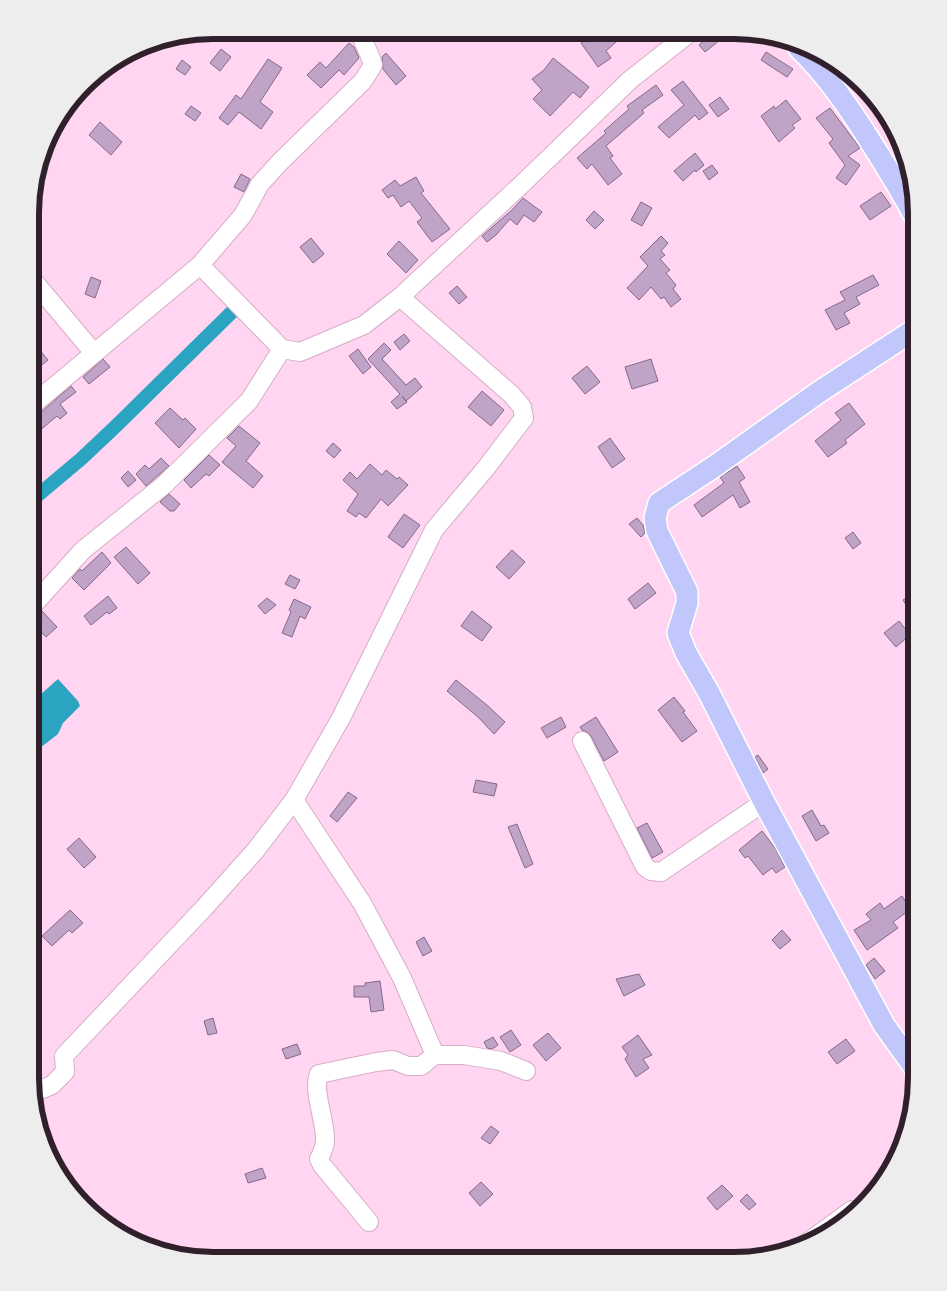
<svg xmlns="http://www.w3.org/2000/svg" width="947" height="1291" viewBox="0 0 947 1291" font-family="Poppins,sans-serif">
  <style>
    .water { fill: #2ba4c1 }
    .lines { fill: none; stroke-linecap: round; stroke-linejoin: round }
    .canal { stroke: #2ba4c1; stroke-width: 14 }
    .building { fill: #c0a4c8; stroke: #83698a }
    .minor-casing { stroke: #d5adc7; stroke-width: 20 }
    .major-casing { stroke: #fff; stroke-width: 24 }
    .minor { stroke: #fff; stroke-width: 18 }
    .major { stroke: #c2c7fb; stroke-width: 21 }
    .rim { fill: none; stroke: #30202b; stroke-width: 6 }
  </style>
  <rect width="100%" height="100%" fill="#ffd5f1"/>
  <path class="water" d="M 58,679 L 78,701 L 80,706 L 63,723 L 58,734 L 40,748 L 31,739 L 31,703 Z"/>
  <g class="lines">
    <path class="canal" d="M 31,501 L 81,459 L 116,426 L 236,308"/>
  </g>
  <path class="building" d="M 597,31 L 628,31 L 606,51 L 611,58 L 598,67 L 581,43 Z
    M 714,31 L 730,32 L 705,52 L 699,45 Z
    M 349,43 L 354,47 L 359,58 L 344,75 L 339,70 L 321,88 L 307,75 L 320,62 L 326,68 Z
    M 221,49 L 231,57 L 220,71 L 210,63 Z
    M 766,52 L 793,69 L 787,77 L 761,60 Z
    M 386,53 L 406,76 L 396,85 L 383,69 L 382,57 Z
    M 553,58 L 589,87 L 580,98 L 573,92 L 550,116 L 533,99 L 542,90 L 532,79 L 544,70 Z
    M 268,59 L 282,68 L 260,102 L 273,112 L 261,129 L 239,112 L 228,125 L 219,118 L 236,95 L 241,99 Z
    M 182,60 L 191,67 L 185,75 L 176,69 Z
    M 683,81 L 708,113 L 699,120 L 695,115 L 669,138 L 658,127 L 684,105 L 671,90 Z
    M 656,85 L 663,95 L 642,110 L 644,113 L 606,146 L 613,156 L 610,158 L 622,174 L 608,185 L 592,164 L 587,169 L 577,158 L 606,133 L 604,131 L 629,109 L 627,106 Z
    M 720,97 L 729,109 L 718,117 L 709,105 Z
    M 786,100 L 801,119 L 792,125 L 795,128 L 779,142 L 761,116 L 774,106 L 775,109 Z
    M 191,106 L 201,113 L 195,121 L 185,114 Z
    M 830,108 L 860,148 L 848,156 L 860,165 L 846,185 L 836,178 L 845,165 L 829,143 L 833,139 L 816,118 Z
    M 100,122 L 122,142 L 111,155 L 89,135 Z
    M 695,153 L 704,165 L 696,172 L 695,170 L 683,181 L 674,171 Z
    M 712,165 L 718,173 L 709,180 L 703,171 Z
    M 241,174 L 250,179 L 244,192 L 234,187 Z
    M 416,177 L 424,191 L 421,193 L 450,229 L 432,242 L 417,222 L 422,218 L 409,201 L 401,207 L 393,195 L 388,198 L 382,190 L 395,180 L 400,186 Z
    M 881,192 L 891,206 L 870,220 L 860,206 Z
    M 523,198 L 542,212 L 534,222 L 524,215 L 517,225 L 510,219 L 496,235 L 487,242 L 482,236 L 513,209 Z
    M 641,202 L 652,208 L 642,226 L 631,220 Z
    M 594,211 L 604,220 L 595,229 L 586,220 Z
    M 661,236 L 668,243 L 661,251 L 665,255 L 660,259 L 670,270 L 666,273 L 676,285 L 673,289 L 681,299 L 671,307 L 664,297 L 661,299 L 651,287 L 639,300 L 627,288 L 648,266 L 640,257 Z
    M 311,238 L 324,254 L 313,263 L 300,247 Z
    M 399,241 L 418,260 L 406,273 L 387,254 Z
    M 873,275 L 879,285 L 856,297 L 860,304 L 844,313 L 850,323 L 836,330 L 825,310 L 845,300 L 840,292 Z
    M 91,277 L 101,281 L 95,298 L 85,294 Z
    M 457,286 L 467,297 L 459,304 L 449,293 Z
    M 404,334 L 410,341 L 400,350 L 394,342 Z
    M 384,343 L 391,350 L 382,359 L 406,385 L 415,378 L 422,387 L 406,401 L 402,396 L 407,402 L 397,409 L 391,402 L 400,394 L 368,359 Z
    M 39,349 L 48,360 L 38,368 L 31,360 L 31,355 Z
    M 358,349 L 371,367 L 363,374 L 349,356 Z
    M 103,359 L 110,367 L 89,384 L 83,377 Z
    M 651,359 L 658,381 L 632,389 L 625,367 Z
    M 587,366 L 600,382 L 585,394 L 572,378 Z
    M 71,386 L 76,392 L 60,404 L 67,413 L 60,419 L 57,416 L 31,438 L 31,421 Z
    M 482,391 L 504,410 L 491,426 L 468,407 Z
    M 849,403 L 865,424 L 845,440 L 847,443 L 828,457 L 815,441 L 841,420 L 835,413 Z
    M 170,408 L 183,420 L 185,418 L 196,429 L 179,448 L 155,423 Z
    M 239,426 L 260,443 L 246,461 L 263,476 L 253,488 L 222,462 L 236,446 L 227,438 Z
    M 610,438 L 625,459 L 612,468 L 598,447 Z
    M 333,443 L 341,450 L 334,458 L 326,451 Z
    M 209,455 L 220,465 L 209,476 L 206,474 L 191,488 L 184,480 Z
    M 161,458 L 169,466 L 146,486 L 136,474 L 145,465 L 149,469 Z
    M 370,464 L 382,475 L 386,470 L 397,479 L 399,477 L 408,485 L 388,506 L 381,499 L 366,518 L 359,513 L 356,517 L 347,511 L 358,494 L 343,480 L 350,472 L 357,479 Z
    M 737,466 L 745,478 L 739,482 L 750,502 L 740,508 L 733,495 L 702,517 L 694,505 L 724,483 L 720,477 Z
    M 128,471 L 136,480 L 128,487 L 121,478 Z
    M 169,494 L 180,504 L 174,511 L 170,511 L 160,502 Z
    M 404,514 L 420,525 L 403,548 L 388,537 Z
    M 637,518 L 643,525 L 645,533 L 641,537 L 629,524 Z
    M 853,532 L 861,543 L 853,549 L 845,538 Z
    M 126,547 L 150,573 L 138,584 L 114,557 Z
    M 512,550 L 525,562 L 509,579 L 496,567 Z
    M 102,552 L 111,563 L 84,590 L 72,578 L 80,569 L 82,571 Z
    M 290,575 L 300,580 L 295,589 L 285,584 Z
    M 648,583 L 656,593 L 635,609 L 628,599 Z
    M 917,590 L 917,604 L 909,609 L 903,600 Z
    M 108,596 L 117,608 L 109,614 L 107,612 L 91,625 L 84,616 Z
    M 267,598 L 276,605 L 265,614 L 258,606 Z
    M 294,599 L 311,607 L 305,619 L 300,616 L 292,637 L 282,633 L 291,612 L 289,610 Z
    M 42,611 L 57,627 L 46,637 L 31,621 L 31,618 L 34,615 Z
    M 472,611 L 492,627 L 482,641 L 461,626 Z
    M 899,621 L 910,635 L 896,647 L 884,633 Z
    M 456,680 L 488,706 L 505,722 L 494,734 L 478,717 L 447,691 Z
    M 674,697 L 685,711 L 683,712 L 697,731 L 682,742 L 658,710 Z
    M 561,717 L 566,727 L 547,738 L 541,728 Z
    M 596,717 L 618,752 L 604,761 L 591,736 L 587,732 L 582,730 L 580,727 Z
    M 758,755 L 768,769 L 763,773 L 755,757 Z
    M 476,780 L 497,784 L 494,796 L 473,792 Z
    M 348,792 L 357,798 L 337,822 L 330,816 Z
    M 812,810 L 821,826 L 824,825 L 829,833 L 816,841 L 802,816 Z
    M 647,823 L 663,852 L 652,858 L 637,828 Z
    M 517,824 L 533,864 L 525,868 L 508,827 Z
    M 762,831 L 775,848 L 785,867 L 776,873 L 772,868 L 763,875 L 748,856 L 745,858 L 739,850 Z
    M 79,838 L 96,857 L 84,868 L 67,849 Z
    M 902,896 L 911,909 L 893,922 L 898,928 L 867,950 L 854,930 L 871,920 L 866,914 L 880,903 L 884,909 Z
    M 70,910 L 83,923 L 72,933 L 69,930 L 52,946 L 42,936 Z
    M 782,930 L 791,940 L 780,949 L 772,940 Z
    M 424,937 L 432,951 L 423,956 L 416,942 Z
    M 874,958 L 885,971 L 875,979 L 866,965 Z
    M 639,974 L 645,985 L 624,996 L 616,979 Z
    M 380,981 L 384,1010 L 371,1012 L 369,997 L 354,997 L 354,986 L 365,986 L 365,983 Z
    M 213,1018 L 217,1033 L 208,1035 L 204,1021 Z
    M 511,1030 L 521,1045 L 510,1052 L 500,1037 Z
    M 548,1033 L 561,1048 L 546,1061 L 533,1045 Z
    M 638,1035 L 652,1055 L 643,1059 L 649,1068 L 636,1077 L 625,1059 L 628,1055 L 622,1047 Z
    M 493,1037 L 498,1045 L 492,1049 L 487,1048 L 484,1042 Z
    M 846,1039 L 855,1051 L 837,1064 L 828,1052 Z
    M 297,1044 L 301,1054 L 286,1059 L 282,1049 Z
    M 491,1126 L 499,1132 L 490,1144 L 481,1138 Z
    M 262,1168 L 266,1178 L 248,1183 L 245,1174 Z
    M 481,1182 L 493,1194 L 480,1206 L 469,1193 Z
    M 722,1185 L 733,1196 L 717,1210 L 707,1198 Z
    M 747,1194 L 756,1204 L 749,1210 L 740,1201 Z"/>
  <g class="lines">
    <defs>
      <path id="minor" d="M 200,265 L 282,349 L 300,352 L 364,325 L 400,297 L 520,186 L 630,80 L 692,31
        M 31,278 L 94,353
        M 31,406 L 200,265 L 243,215 L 260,184 L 280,162 L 363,81 L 373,65 C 370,53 363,43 359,30
        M 31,605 L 35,603 L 83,550 L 164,485 L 249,401 L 282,349
        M 582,741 L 645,867 L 651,871 L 661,872 L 764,802
        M 294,800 L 362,903 L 402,978 L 435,1055
        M 33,1093 L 52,1085 L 65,1072 L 64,1056 L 204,908 L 255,851 L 294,800 L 341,718 L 434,530 L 486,468 L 524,418 L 522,407 L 512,395 L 400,297
        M 369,1222 L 322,1165 L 319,1159 C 322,1153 325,1147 325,1140 C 326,1122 312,1091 319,1074 L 376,1062 L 393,1060 L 408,1066 L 421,1066 L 435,1055 L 464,1055 L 501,1061 L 526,1071
        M 805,1244 L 852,1210"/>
      <path id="major" d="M 798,47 C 828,76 850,109 872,144 C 888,169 903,194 917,220
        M 917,1071 L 884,1025 L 764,802 L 709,693 L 686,653 L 678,633 L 687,603 L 687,592 L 657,531 L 655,518 L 659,503 L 715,466 L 819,392 L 917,328"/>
    </defs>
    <use href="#minor" class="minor-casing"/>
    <use href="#major" class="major-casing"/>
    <use href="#minor" class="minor"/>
    <use href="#major" class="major"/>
  </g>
  <path d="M0 0H947V1291H0ZM213 39H734A174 174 0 0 1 908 213V1078A174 174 0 0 1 734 1252H213A174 174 0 0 1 39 1078V213A174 174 0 0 1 213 39Z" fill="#eeedee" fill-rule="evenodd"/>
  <path class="rim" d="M213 39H734A174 174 0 0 1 908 213V1078A174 174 0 0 1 734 1252H213A174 174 0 0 1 39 1078V213A174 174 0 0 1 213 39Z"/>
</svg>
